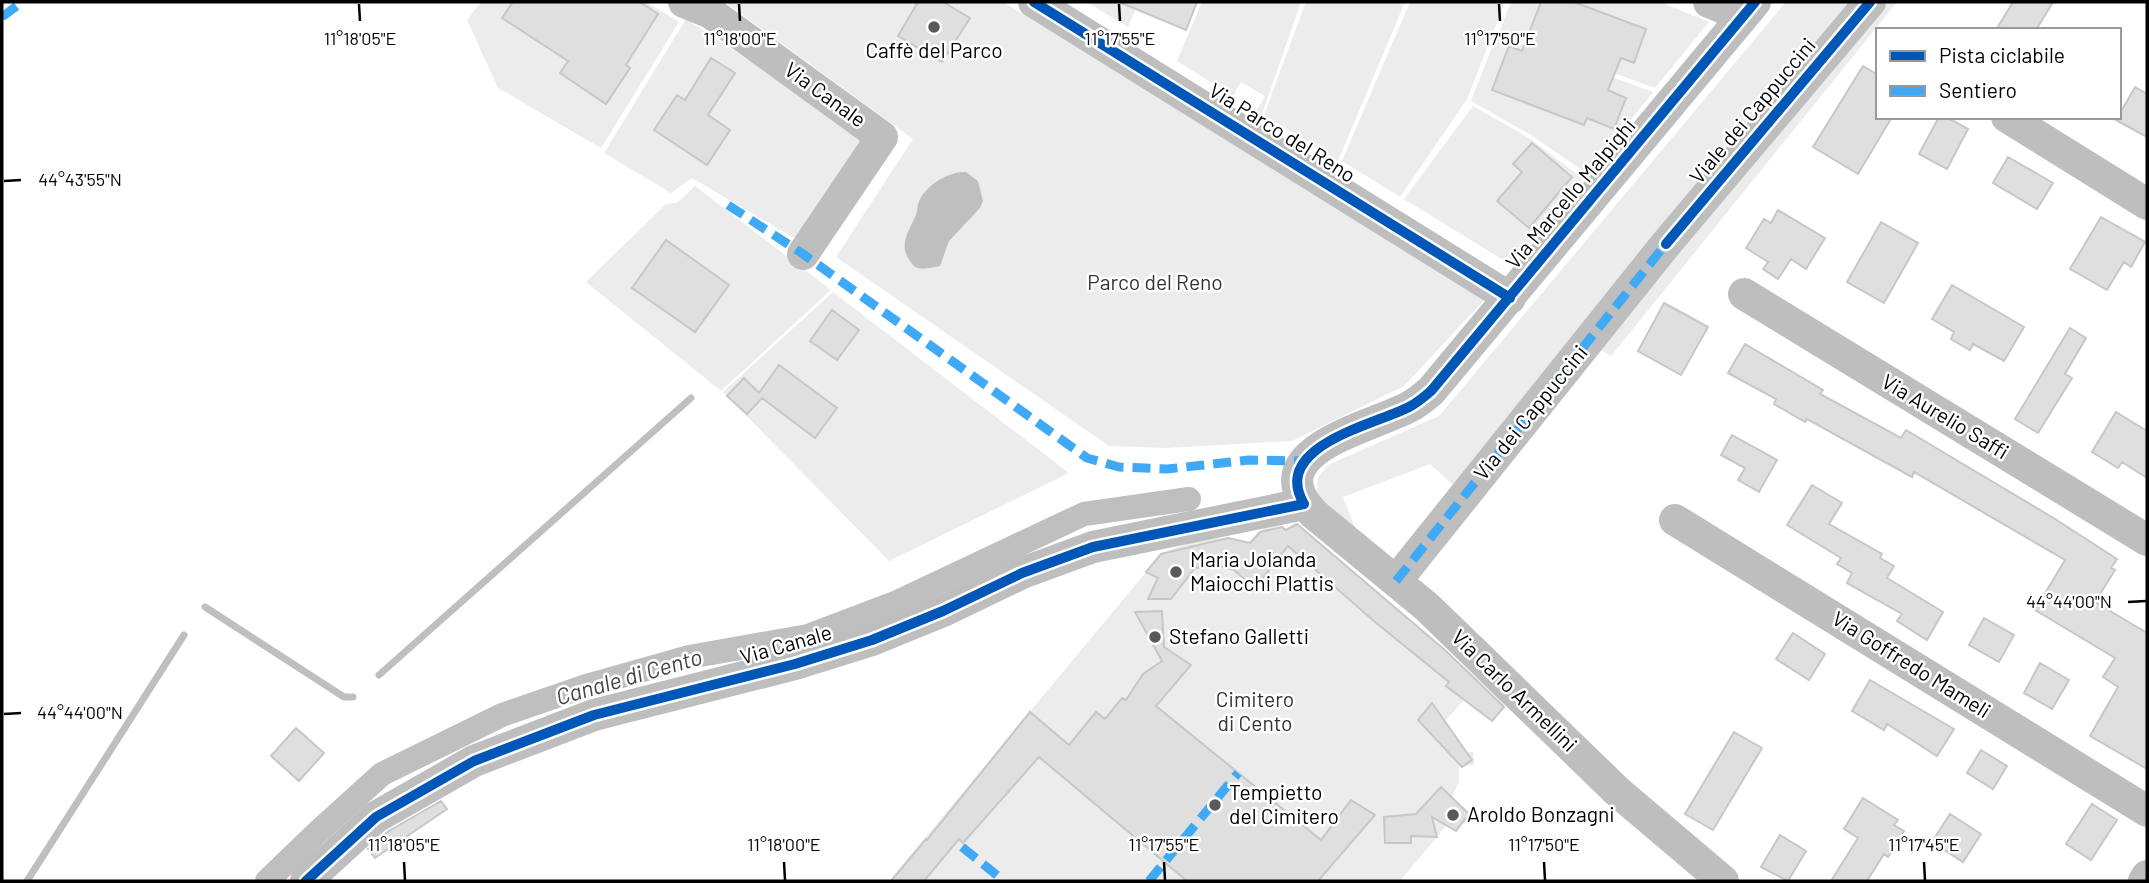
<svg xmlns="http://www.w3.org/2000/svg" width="2149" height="883" viewBox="0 0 2149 883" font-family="Barlow,sans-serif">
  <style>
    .green { fill: #ececec }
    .water { fill: #bfbfbf }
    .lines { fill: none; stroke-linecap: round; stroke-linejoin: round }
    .stream { stroke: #bfbfbf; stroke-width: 7 }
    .canal { stroke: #bfbfbf; stroke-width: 24 }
    .building { fill: #dfdfdf; stroke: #c7c7c7; stroke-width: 2 }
    .minor { stroke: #bebebe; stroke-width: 32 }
    .quiet { stroke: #3fa9f5; stroke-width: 9; stroke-dasharray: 18 9; stroke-linecap: butt }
    .cycleway-casing { stroke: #fff; stroke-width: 15 }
    .cycleway { stroke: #0057b8; stroke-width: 10 }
    .ticks { fill: none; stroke: #000; stroke-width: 2.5 }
    .poi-dot { fill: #595959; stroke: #fff; stroke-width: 2.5 }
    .labels { text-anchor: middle; stroke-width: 5; stroke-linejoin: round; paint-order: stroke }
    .poi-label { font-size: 21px; fill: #000; stroke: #fff; text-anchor: start }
    .street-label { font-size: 21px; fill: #000; stroke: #fff }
    .park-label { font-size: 21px; fill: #333; stroke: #fff }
    .water-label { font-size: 23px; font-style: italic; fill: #444; stroke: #fff }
    .ticks-label { font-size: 18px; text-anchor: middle; fill: #000; stroke: #fff; stroke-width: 5; stroke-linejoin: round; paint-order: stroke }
  </style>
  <rect width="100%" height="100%" fill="#fff"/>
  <path class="green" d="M 481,2 L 646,2 L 679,22 L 601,148 L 498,88 L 467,20 Z
    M 725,2 L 1003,2 L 1485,299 L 1404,386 L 1292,441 L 1167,448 L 1109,446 L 836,257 L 913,139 Z
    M 1087,2 L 1139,2 L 1128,27 Z
    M 1202,2 L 1301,2 L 1262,114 L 1256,111 L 1265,96 L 1241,82 L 1233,96 L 1177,61 Z
    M 1306,2 L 1405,2 L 1338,161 L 1264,115 Z
    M 1410,2 L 1505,2 L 1467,99 L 1400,197 L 1342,161 Z
    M 1511,2 L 1660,2 L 1709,22 L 1655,88 L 1499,32 Z
    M 1786,2 L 1897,2 L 1611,356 L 1600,349 L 1473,503 L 1430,464 L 1343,497 L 1359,538 L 1316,494 L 1318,478 L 1328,465 L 1439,416 Z
    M 686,19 L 868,138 L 796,239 L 692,178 L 671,193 L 604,153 Z
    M 1497,35 L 1653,92 L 1588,174 L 1531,135 L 1471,101 Z
    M 1473,106 L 1529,138 L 1583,179 L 1513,266 L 1404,199 Z
    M 695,186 L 831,290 L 721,391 L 586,282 L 666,204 L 677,203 Z
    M 833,292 L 1069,473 L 889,561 L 723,392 Z
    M 1272,520 L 1286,530 L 1295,523 L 1507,703 L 1492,721 L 1464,700 L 1445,721 L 1455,736 L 1459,752 L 1473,752 L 1474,765 L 1459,766 L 1459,782 L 1452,797 L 1456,831 L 1446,826 L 1400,881 L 889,881 L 1161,554 C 1197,539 1211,534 1249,543 Z"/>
  <path class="water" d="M 966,172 L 978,181 L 983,201 L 980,208 L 949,241 L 940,266 C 934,267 924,270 918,268 C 914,267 912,264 910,261 C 898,245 909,231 916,215 C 918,210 917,204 920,199 C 928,184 950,171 966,172 Z"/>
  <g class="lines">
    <path class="stream" d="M 205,607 L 344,697 L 353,697
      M 379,675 L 691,398
      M 27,881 L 184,635"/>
    <path class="canal" d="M 267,881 L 319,831 L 382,774 L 502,715 L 586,686 L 689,657 L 808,636 L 895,603 L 1084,514 L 1189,499"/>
  </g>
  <path class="building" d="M 513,2 L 640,2 L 658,14 L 626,65 L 630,68 L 606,104 L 560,73 L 568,61 L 502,18 Z
    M 918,2 L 943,2 L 970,18 L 942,62 L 898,36 Z
    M 1119,2 L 1197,2 L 1186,30 Z
    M 1541,2 L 1574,2 L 1646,29 L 1634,63 L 1621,58 L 1608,90 L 1626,98 L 1614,129 L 1587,118 L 1584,125 L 1492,90 L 1509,46 L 1522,51 Z
    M 2013,2 L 2053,2 L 2036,30 L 1996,30 Z
    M 711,58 L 735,73 L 708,115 L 730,130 L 707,165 L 654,130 L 677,95 L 685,100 Z
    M 1863,66 L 1878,75 L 1878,117 L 1892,117 L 1858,174 L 1813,147 Z
    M 2135,87 L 2147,94 L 2147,137 L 2116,120 Z
    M 1939,117 L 1946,117 L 1968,129 L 1947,169 L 1919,154 Z
    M 1532,143 L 1572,177 L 1529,228 L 1497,201 L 1522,172 L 1513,164 Z
    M 2008,157 L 2053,183 L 2037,209 L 1993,183 Z
    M 1778,210 L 1825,238 L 1806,269 L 1791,259 L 1778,279 L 1763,269 L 1768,262 L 1746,248 L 1764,219 L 1771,223 Z
    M 2101,217 L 2145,242 L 2131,267 L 2124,262 L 2107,290 L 2070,269 Z
    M 1881,222 L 1918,243 L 1884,303 L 1847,282 Z
    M 666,240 L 729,285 L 695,332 L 632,288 Z
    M 1952,285 L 2024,327 L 2004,361 L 1973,344 L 1970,350 L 1951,339 L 1954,332 L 1932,319 Z
    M 1664,303 L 1708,327 L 1681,375 L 1638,351 Z
    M 832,310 L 859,330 L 837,360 L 810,341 Z
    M 2070,328 L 2086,338 L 2065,374 L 2072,378 L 2038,433 L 2015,419 Z
    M 1745,344 L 1823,390 L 1820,394 L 1901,438 L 1906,430 L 2055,519 L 2117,559 L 2111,568 L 2115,570 L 2095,602 L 2147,633 L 2147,769 L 2090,736 L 2118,687 L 2103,677 L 2115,658 L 2035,610 L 2065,560 L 1914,472 L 1912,477 L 1807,419 L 1805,422 L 1774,404 L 1776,399 L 1728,373 Z
    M 779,365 L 837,408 L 815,438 L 762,398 L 747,414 L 727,396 L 744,378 L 759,393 Z
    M 2116,412 L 2147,431 L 2147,478 L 2122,462 L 2118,468 L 2092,452 Z
    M 1732,435 L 1777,460 L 1759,492 L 1738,480 L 1745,468 L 1721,455 Z
    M 1812,485 L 1842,503 L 1829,524 L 1882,554 L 1880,558 L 1894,566 L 1887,578 L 1943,612 L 1927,640 L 1897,621 L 1902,614 L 1847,583 L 1852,573 L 1837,564 L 1841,558 L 1787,525 Z
    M 1297,524 L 1446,651 L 1504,707 L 1492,721 L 1446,686 L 1449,682 L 1375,622 L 1288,546 L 1255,588 L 1234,570 L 1223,567 L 1195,568 L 1171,599 L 1148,599 L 1158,578 L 1146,572 L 1161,554 L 1228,538 L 1250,543 L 1260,532 L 1282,527 L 1286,530 Z
    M 1162,611 L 1164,647 L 1191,665 L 1156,706 L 1321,840 L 1351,800 L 1375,815 L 1318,881 L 1187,881 L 1039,757 L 963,843 L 959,839 L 924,881 L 891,881 L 926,839 L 927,840 L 1030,712 L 1069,745 L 1096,712 L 1105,719 L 1122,698 L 1126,700 L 1143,674 L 1162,661 L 1135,612 Z
    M 1984,618 L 2014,635 L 1999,662 L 1969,645 Z
    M 1793,633 L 1825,654 L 1809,680 L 1776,659 Z
    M 2040,663 L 2069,680 L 2052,709 L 2024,693 Z
    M 1870,680 L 1954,729 L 1937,756 L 1887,724 L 1884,730 L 1852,711 Z
    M 1432,703 L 1472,760 L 1462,767 L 1418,720 Z
    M 296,728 L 324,753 L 299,781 L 271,756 Z
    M 1734,732 L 1762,748 L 1713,830 L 1685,814 Z
    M 1981,750 L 2007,766 L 1993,789 L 1967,773 Z
    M 1441,787 L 1469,814 L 1456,831 L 1432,817 L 1437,837 L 1411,836 L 1411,843 L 1385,843 L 1384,817 L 1416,814 Z
    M 1863,798 L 1898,820 L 1894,825 L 1904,831 L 1888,857 L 1884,854 L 1867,881 L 1831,881 L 1858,838 L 1844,829 Z
    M 441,801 L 447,809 L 375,858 L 368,849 L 387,832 Z
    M 2092,804 L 2117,820 L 2091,860 L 2066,844 Z
    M 1950,814 L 1981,834 L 1963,862 L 1932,842 Z
    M 1780,835 L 1806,851 L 1788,881 L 1761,867 Z"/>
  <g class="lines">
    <path class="minor" d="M 684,2 L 711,13 L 882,137 L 803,254
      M 1034,2 L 1510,298
      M 1709,2 L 1743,16
      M 2007,117 L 2147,204
      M 1744,294 L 2147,540
      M 1675,520 L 2147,811
      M 1396,581 L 1666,244 L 1870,2
      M 306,881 L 376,817 L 474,761 L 594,715 L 795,664 L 872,640 L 943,611 L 1022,573 L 1093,547 L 1304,504
      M 1723,881 L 1618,792 L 1427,607 L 1314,514 C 1254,451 1370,428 1409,407 C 1417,403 1424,397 1431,391 L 1755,2
      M 2144,881 L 2147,876"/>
    <path class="quiet" d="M 2,17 L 22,2
      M 728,205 L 803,254 L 1087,458 L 1119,467 L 1167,469 L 1249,460 L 1305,461
      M 1396,581 L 1669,240
      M 962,847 L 1004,881
      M 1149,881 L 1238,773"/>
    <defs>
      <path id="cycleway" d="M 1034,2 L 1510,298
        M 1666,244 L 1870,2
        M 306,881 L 376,817 L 474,761 L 594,715 L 795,664 L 872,640 L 943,611 L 1022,573 L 1093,547 L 1304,504 C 1270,446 1374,425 1409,407 C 1417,403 1424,397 1431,391 L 1755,2"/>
    </defs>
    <use href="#cycleway" class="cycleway-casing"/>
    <use href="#cycleway" class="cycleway"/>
  </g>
  <path class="ticks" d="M 359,4 L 360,21M 739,4 L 740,21M 1119,4 L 1120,21M 1499,4 L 1500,21M 4,181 L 21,180M 2128,602 L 2146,601M 4,714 L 21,713M 404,862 L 405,880M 784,862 L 785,880M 1164,862 L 1165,880M 1544,862 L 1545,880M 1924,862 L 1925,880"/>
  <g class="poi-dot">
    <circle cx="934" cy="27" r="7"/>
    <circle cx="1176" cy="572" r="7"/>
    <circle cx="1155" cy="637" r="7"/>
    <circle cx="1215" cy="805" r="7"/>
    <circle cx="1453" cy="815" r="7"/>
  </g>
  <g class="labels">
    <g class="poi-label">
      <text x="934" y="58" text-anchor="middle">Caffè del Parco</text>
      <text x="1190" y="567">Maria Jolanda<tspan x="1190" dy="24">Maiocchi Plattis</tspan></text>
      <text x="1169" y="644">Stefano Galletti</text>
      <text x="1229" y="800">Tempietto<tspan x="1229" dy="24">del Cimitero</tspan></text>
      <text x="1467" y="822">Aroldo Bonzagni</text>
    </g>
    <g class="street-label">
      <text transform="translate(825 95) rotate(36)" y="7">Via Canale</text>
      <text transform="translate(1753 111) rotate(-50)" y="7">Viale dei Cappuccini</text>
      <text transform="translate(1282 133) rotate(32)" y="7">Via Parco del Reno</text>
      <text transform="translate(1571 194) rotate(-50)" y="7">Via Marcello Malpighi</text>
      <text transform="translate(1531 413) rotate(-51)" y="7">Via dei Cappuccini</text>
      <text transform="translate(1945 417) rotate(31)" y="7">Via Aurelio Saffi</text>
      <text transform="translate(786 645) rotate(-16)" y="7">Via Canale</text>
      <text transform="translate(1911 665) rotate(32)" y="7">Via Goffredo Mameli</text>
      <text transform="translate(1514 691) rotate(44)" y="7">Via Carlo Armellini</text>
    </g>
    <g class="park-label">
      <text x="1155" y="290">Parco del Reno</text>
      <text x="1255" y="707">Cimitero<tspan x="1255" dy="24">di Cento</tspan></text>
    </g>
    <g class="water-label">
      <text transform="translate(629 677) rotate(-16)" y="8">Canale di Cento</text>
    </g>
  </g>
  <g class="ticks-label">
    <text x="360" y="45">11°18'05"E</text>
    <text x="740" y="45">11°18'00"E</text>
    <text x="1120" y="45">11°17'55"E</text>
    <text x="1500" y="45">11°17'50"E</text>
    <text x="80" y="186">44°43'55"N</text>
    <text x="2069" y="608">44°44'00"N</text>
    <text x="80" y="719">44°44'00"N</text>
    <text x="404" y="851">11°18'05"E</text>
    <text x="784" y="851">11°18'00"E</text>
    <text x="1164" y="851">11°17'55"E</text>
    <text x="1544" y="851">11°17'50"E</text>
    <text x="1924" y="851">11°17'45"E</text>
  </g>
  <rect width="2149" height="883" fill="none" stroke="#000000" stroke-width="7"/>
  <rect x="1876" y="28" width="245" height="91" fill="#ffffff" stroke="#999999" stroke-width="2"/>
  <rect x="1890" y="51" width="35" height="10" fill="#0057b8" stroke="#999999" stroke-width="2"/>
  <text x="1939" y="63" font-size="21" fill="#000000">Pista ciclabile</text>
  <rect x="1890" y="86" width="35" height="10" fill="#3fa9f5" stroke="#999999" stroke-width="2"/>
  <text x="1939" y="98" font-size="21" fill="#000000">Sentiero</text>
</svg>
